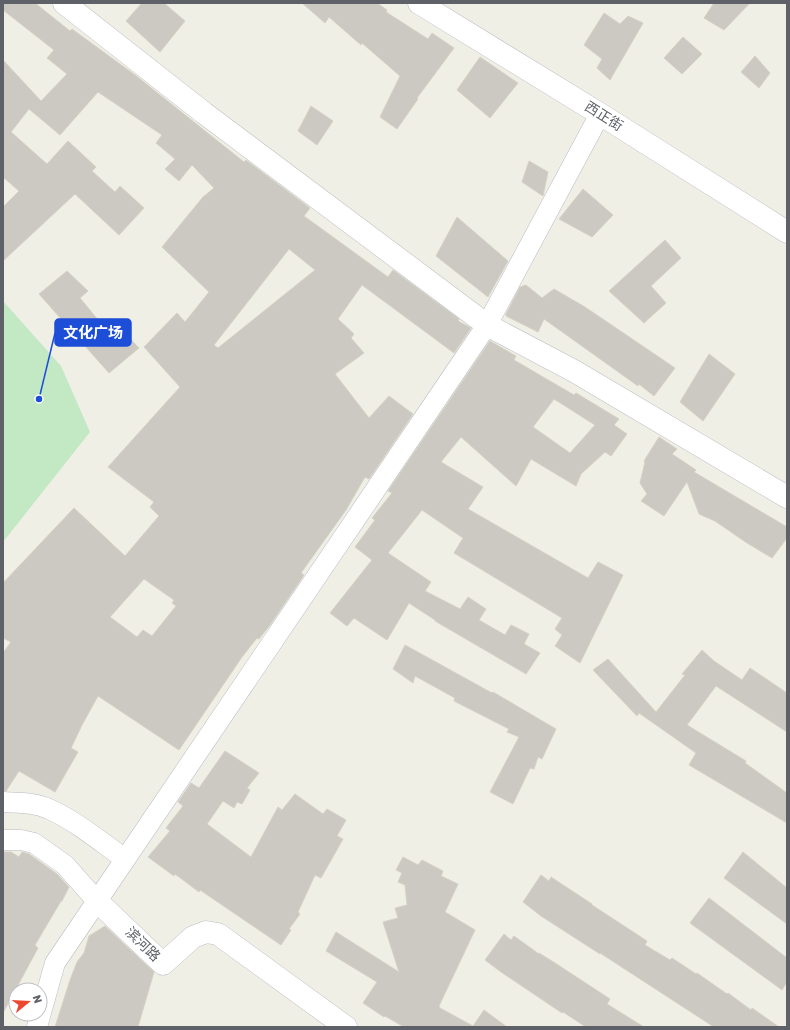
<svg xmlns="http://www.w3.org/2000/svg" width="790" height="1030" viewBox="0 0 790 1030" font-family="Rubik,'Noto Sans SC',sans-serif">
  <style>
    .green { fill: #c3e8c4 }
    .building { fill: #ccc9c3; stroke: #d6d1c4; fill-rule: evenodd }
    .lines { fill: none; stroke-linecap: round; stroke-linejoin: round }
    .street-casing { stroke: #b9bbc0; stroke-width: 21 }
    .secondary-casing { stroke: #bcbec4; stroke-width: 23 }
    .street { stroke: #fff; stroke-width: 20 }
    .secondary { stroke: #fff; stroke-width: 22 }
    .labels { text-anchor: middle; stroke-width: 3; stroke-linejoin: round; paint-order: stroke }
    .street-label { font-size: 14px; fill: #5e6167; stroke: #fff }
    .leader { fill: none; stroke: #1d4ed8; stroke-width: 1.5 }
    .callout-dot { fill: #1d4ed8; stroke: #fff; stroke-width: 1.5 }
    .callout { fill: #1d4ed8; stroke: #1d4ed8; stroke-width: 1.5 }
    .callout-label { font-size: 15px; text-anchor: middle; font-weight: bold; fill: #fff }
  </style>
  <rect width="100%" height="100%" fill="#f0efe6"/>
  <path class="green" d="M 3,301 L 61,366 L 90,432 L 3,542 Z"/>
  <path class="building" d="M 3,3 L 35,3 L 70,31 L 72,29 L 135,75 L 244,162 L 246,160 L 310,208 L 304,216 L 388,277 L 393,270 L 459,319 L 458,321 L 471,328 L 454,353 L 362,285 L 338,319 L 354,334 L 351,338 L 364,353 L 335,374 L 369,418 L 389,396 L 413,414 L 369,479 L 365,477 L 346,510 L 301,573 L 304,575 L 270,625 L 259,639 L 257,638 L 242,657 L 179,750 L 98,696 L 82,725 L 71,748 L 78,752 L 55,792 L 19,771 L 6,791 L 3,791 L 3,653 L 11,642 L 3,638 L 3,583 L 74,508 L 125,556 L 159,516 L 150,507 L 154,502 L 108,467 L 180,387 L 144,347 L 177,313 L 185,322 L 209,292 L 162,247 L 203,197 L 214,188 L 192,165 L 179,181 L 165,169 L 175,159 L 156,143 L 162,135 L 98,92 L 60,135 L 29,109 L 11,132 L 47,164 L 68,141 L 96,167 L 92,171 L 115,192 L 120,186 L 144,208 L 119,235 L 75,194 L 3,261 L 3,207 L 19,191 L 3,177 L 3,60 L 41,101 L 67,74 L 47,58 L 54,50 L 3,10 ZM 289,249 L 315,270 L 218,348 L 214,345 ZM 144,579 L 174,600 L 172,603 L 176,606 L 152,636 L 143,630 L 137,637 L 110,617 Z
    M 142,3 L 164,3 L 185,21 L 160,52 L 126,21 Z
    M 302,3 L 377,3 L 387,10 L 386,12 L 428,39 L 432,33 L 454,48 L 417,98 L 418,99 L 397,129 L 380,117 L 400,76 L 362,43 L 361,45 L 329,17 L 325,23 Z
    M 714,3 L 750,3 L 724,30 L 704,18 Z
    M 604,13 L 620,24 L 628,16 L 643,23 L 610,80 L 597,68 L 602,59 L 584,45 Z
    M 683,37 L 702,54 L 682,74 L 664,58 Z
    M 755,56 L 770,73 L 759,88 L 741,72 Z
    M 480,57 L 518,83 L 490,118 L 457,90 Z
    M 311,106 L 333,121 L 317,145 L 298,131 Z
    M 529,161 L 548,172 L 543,196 L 522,182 Z
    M 583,189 L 613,215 L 592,237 L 559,219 Z
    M 457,217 L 508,261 L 488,297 L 436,256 Z
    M 665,240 L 681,258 L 651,286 L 666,303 L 644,323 L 609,291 Z
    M 67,271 L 88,291 L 80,298 L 103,326 L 110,318 L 139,348 L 109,373 L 39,294 Z
    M 526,285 L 542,298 L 554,289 L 585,307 L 675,368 L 654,396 L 639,384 L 638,386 L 544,319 L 538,332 L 506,316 L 506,314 L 520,287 Z
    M 490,341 L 516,356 L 514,360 L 574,395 L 576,393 L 619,419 L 614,425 L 627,434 L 611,456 L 605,452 L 581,474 L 576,486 L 531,459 L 516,486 L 461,437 L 441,462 L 483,487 L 468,509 L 588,578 L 598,562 L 623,575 L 580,663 L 555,646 L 562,635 L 555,629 L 562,618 L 454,553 L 463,538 L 422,510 L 388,553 L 431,582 L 425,591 L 460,609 L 468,597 L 486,609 L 479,620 L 505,635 L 511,625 L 529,634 L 524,644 L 540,653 L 526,674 L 435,621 L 435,620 L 409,603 L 387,640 L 354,618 L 347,626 L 330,613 L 372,560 L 355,547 L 375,520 L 372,518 L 392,493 L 388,491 ZM 554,399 L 595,425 L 570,453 L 533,427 Z
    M 709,354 L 735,374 L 703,421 L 680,402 Z
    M 659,437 L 677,449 L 672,454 L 696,470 L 694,472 L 787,527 L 787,538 L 772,558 L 747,543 L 715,521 L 699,514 L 687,482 L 664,516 L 641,501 L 647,494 L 640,483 L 645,462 L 644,461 Z
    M 405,645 L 492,693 L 493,692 L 556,729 L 542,759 L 538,757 L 534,769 L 530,768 L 513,804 L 490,792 L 519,737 L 507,732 L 509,729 L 454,701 L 455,698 L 415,676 L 413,683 L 393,669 Z
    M 702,650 L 714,661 L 742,680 L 750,668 L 787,693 L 787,732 L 716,686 L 687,725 L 746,761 L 745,763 L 787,793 L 787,823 L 689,765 L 696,753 L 639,713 L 637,716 L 593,670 L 608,659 L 656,712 L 685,675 L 682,674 Z
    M 225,751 L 259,773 L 247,788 L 250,790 L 242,804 L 237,802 L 234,808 L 223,801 L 207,824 L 251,857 L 278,807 L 282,810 L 295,794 L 323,814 L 327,809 L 346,820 L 337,836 L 343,839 L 321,878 L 315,875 L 298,912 L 300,914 L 289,929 L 291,930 L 281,945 L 200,890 L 199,892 L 175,874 L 174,876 L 148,857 L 170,831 L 166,828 L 183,806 L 178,802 L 191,783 L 199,788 Z
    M 3,852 L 11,852 L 19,857 L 22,852 L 29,854 L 57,874 L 69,887 L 62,901 L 61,901 L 35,945 L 38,948 L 3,1013 Z
    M 743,852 L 787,888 L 787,924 L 724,878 Z
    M 403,857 L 418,865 L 422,860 L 443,871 L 441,876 L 458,884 L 445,912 L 475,930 L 439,1006 L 440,1008 L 473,1026 L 484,1010 L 507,1027 L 404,1027 L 385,1016 L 384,1017 L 363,1003 L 377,982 L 326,951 L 336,932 L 399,972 L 383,922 L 398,918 L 395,908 L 407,905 L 405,885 L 398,882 L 402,873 L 396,870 Z
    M 541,875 L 549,881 L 551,877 L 592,904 L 592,905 L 647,941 L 645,945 L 670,960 L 672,958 L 696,974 L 697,973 L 727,994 L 728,993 L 751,1010 L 752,1008 L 779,1027 L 714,1027 L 600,953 L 600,954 L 541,916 L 523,902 Z
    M 709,898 L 787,958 L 787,982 L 782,990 L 690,923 Z
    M 105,926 L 154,972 L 138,1027 L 55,1027 L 70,980 L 77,962 L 84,953 L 89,936 Z
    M 504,934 L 511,940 L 514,936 L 539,954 L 539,953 L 555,963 L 610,999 L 607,1004 L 644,1027 L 586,1027 L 563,1012 L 562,1013 L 501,972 L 485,960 Z"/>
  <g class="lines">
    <defs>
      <path id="street" d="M 3,802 C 18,803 35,802 49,809 C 76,821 101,842 125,859
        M 3,840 L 21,840 L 34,843 L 65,865 L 97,901
        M 37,1027 L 55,963 L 487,325 L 600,114"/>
      <path id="secondary" d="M 64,3 L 204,113 L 487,325 L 574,371 L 787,497
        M 419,3 L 600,114 L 787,232
        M 97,901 L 163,964 L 193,937 L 206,932 L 218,934 L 346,1027"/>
    </defs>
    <use href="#street" class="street-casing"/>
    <use href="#secondary" class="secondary-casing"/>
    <use href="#street" class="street"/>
    <use href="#secondary" class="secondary"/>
  </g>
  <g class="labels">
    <g class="street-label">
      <text transform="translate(604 116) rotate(32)" y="5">西正街</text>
      <text transform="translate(143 944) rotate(44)" y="5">滨河路</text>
    </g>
  </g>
  <path class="leader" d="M39 399L55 333"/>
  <circle class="callout-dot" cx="39" cy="399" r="4"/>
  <rect class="callout" x="55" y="319" width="76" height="27" rx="4"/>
  <g class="callout-label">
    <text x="93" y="338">文化广场</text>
  </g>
  <rect width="790" height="1030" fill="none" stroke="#5e6167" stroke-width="8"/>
  <g transform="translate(28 1002) rotate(72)"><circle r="19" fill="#ffffff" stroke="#bfc0c2"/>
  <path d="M0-3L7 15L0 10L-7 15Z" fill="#ee472f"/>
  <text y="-6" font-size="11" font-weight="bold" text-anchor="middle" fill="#5e6167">N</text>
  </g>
</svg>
